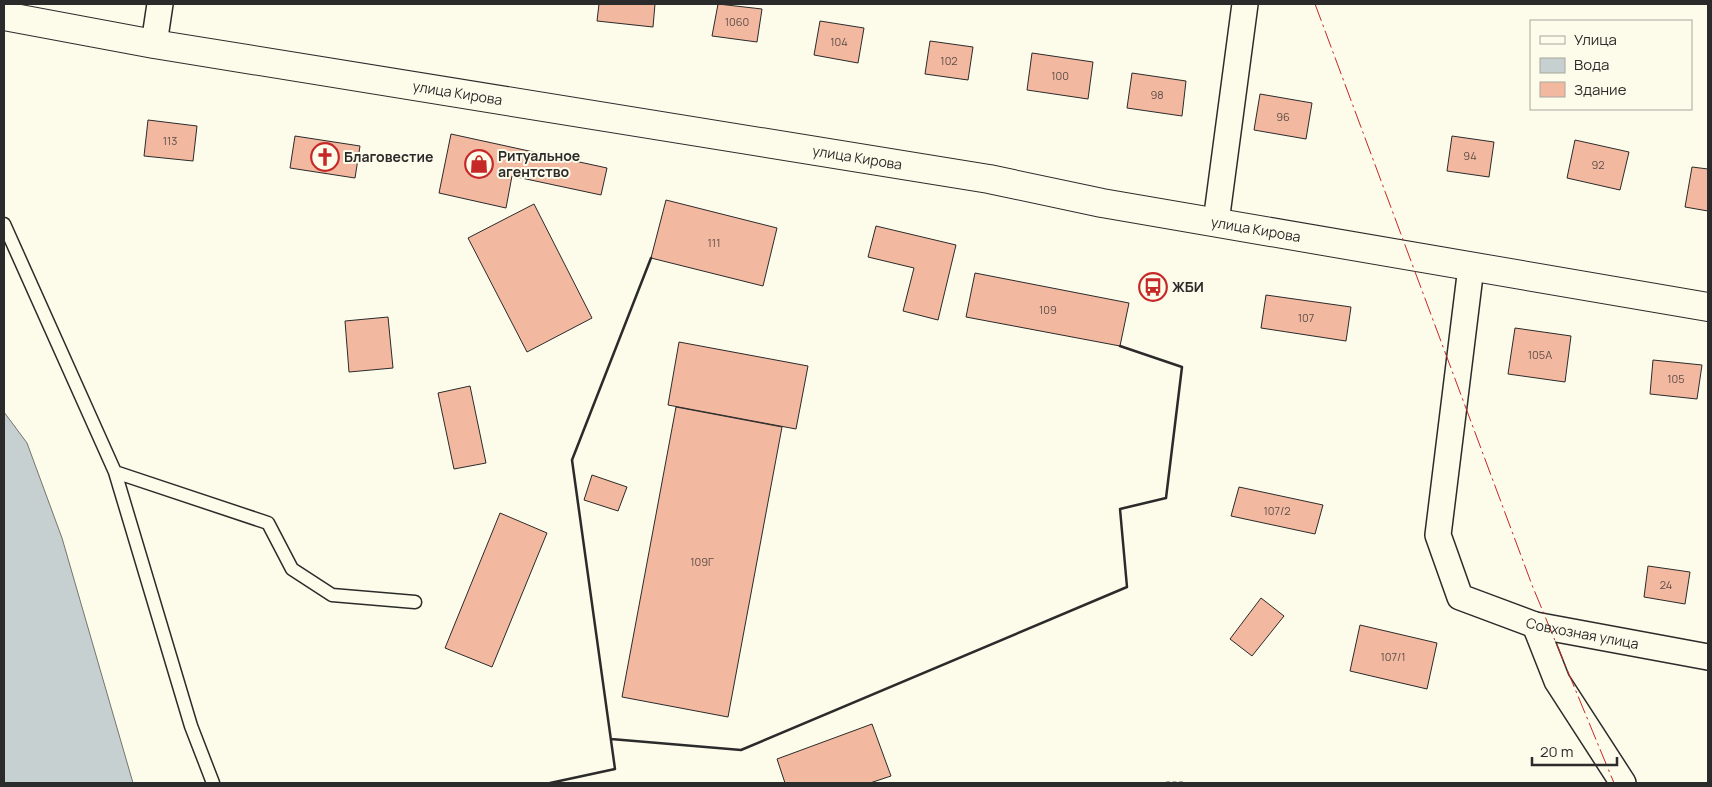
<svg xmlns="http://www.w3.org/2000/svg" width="1712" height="787" viewBox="0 0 1712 787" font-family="Manrope,sans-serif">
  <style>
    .water { fill: #c7d0d0; stroke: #74746e }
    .building { fill: #f2b8a0; stroke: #2b2b2b }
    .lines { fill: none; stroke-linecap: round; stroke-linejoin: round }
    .service-casing { stroke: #2b2b2b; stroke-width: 15 }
    .minor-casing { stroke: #2b2b2b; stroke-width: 28 }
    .tertiary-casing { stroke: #2b2b2b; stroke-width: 30 }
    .path { stroke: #6a6964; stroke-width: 3; stroke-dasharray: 4 2.5; stroke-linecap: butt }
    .service { stroke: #fdfbea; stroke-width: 12 }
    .minor { stroke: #fdfbea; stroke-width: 25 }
    .tertiary { stroke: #fdfbea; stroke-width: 28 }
    .wall { stroke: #2b2b2b; stroke-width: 2.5 }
    .power { stroke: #c62828; stroke-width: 1; stroke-dasharray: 18 4 2.5 4; stroke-linecap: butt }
    .labels { text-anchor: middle; stroke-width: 4; stroke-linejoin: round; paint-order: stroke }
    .number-label { font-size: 11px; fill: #5d4e48 }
    .street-label { font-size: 14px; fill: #2b2b2b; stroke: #fdfbea }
    .poi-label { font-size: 14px; font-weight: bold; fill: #2b2b2b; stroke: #fdfbea; text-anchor: start }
  </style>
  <rect width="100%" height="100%" fill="#fdfbea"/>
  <path class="water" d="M 4,412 L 27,443 L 62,538 L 133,783 L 4,783 Z"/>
  <path class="building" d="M 599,4 L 655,4 L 653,27 L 597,21 Z
    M 718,4 L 762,9 L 757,42 L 712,36 Z
    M 820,21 L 864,28 L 858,63 L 814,55 Z
    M 930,41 L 973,47 L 968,80 L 925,74 Z
    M 1032,53 L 1093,62 L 1088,99 L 1027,90 Z
    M 1132,73 L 1186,81 L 1182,116 L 1127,108 Z
    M 1260,94 L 1312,103 L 1306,139 L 1254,130 Z
    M 148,120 L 197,126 L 193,161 L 144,156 Z
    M 451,134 L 607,168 L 601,195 L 512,176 L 506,208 L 439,193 Z
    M 295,136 L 360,146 L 355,178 L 290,168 Z
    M 1452,136 L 1494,142 L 1489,177 L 1447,171 Z
    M 1575,140 L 1629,152 L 1620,190 L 1567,178 Z
    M 1692,167 L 1708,169 L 1708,211 L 1685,207 Z
    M 666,200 L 777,228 L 763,286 L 651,258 Z
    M 534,204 L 592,318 L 527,352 L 468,238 Z
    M 876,226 L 956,245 L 938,320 L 903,311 L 914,268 L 868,257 Z
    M 975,273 L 1129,303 L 1120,346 L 966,317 Z
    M 1266,295 L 1351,307 L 1346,341 L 1261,328 Z
    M 388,317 L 393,368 L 349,372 L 345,321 Z
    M 1515,328 L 1571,336 L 1565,382 L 1508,374 Z
    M 679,342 L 808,366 L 796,429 L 668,405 Z
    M 1653,360 L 1702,365 L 1697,399 L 1650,394 Z
    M 470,386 L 486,463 L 454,469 L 438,393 Z
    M 676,407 L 782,427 L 728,717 L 622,697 Z
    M 592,475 L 627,487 L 618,511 L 584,500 Z
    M 1239,487 L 1323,505 L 1315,534 L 1231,516 Z
    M 500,513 L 547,533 L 492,667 L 445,648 Z
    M 1648,566 L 1690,572 L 1685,604 L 1644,597 Z
    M 1261,598 L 1284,616 L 1252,656 L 1230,639 Z
    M 1360,625 L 1437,643 L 1427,689 L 1350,671 Z
    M 872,724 L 891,776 L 870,783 L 785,783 L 777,759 Z"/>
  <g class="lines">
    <defs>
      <path id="service" d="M 4,224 L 115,472 L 191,726 L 213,783
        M 115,472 L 268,523 L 292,569 L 332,595 L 415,602"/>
      <g id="minor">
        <path d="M 154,44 L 160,4"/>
        <path d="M 1216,222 L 1245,4"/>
        <path id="s1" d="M 1471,267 L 1438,535 L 1460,597 L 1535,625 L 1708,657"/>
        <path d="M 1535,625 L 1557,681 L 1623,783"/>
      </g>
      <g id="tertiary">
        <path id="s2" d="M 4,16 L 154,44 L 989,179 L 1102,203 L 1708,307"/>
      </g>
    </defs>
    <use href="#service" class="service-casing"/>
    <use href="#minor" class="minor-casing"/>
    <use href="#tertiary" class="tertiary-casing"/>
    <path class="path" d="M 1166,783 L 1183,783"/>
    <use href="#service" class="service"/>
    <use href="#minor" class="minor"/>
    <use href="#tertiary" class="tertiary"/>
    <path class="wall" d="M 611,739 L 741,750 L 1127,587 L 1120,509 L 1166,498 L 1182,367 L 1120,346
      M 550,783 L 615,769 L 572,460 L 651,258"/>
    <path class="power" d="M 1315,4 L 1532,585 L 1614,783"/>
  </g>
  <defs>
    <symbol id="church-ring" viewBox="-11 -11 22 22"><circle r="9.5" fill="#fdfbea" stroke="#c62828" stroke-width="1.5"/><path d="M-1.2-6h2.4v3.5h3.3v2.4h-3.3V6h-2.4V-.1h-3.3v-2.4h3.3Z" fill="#c62828"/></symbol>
    <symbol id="shop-ring" viewBox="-11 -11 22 22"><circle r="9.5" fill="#fdfbea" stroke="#c62828" stroke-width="1.5"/><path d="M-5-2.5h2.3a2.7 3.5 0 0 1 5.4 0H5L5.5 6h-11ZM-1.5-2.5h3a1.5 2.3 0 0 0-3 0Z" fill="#c62828"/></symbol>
    <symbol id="bus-ring" viewBox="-11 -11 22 22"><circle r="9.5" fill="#fdfbea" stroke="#c62828" stroke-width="1.5"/><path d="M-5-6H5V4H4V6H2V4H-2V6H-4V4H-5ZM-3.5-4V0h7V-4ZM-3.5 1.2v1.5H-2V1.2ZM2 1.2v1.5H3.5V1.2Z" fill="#c62828"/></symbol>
  </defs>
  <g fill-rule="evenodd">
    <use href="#church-ring" x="309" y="141" width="32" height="32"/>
    <use href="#shop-ring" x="463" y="148" width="32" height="32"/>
    <use href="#bus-ring" x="1137" y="271" width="32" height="32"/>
  </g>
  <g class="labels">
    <g class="number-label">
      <text x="737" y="26">1060</text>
      <text x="839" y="46">104</text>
      <text x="949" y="65">102</text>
      <text x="1060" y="80">100</text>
      <text x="1157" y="99">98</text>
      <text x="1283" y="121">96</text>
      <text x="170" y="145">113</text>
      <text x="1470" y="160">94</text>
      <text x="1598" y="169">92</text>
      <text x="714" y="247">111</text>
      <text x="1048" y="314">109</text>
      <text x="1306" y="322">107</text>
      <text x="1540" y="359">105А</text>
      <text x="1676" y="383">105</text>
      <text x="1277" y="515">107/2</text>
      <text x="702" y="566">109Г</text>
      <text x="1666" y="589">24</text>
      <text x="1393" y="661">107/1</text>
    </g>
    <g class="street-label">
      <text dy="5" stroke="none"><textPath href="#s2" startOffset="460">улица Кирова</textPath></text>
      <text dy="5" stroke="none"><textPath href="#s2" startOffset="865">улица Кирова</textPath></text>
      <text dy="5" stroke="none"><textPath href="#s2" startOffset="1270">улица Кирова</textPath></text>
      <text dy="5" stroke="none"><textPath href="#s1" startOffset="464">Совхозная улица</textPath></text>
    </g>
    <g class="poi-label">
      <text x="498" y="161">Ритуальное<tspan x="498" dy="16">агентство</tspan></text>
      <text x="344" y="162">Благовестие</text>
      <text x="1172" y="292">ЖБИ</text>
    </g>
  </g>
  <rect width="1712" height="787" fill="none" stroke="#2b2b2b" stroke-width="10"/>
  <rect x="1530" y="20" width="162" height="90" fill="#fdfbea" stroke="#a9a89e"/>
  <rect x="1540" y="36" width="25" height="8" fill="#fdfbea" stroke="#a9a89e"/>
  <text x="1574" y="45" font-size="15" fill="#2b2b2b">Улица</text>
  <rect x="1540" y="58" width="25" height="15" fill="#c7d0d0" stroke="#a9a89e"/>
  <text x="1574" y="70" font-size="15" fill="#2b2b2b">Вода</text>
  <rect x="1540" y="82" width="25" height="15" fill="#f2b8a0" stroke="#a9a89e"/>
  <text x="1574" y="95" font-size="15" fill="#2b2b2b">Здание</text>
  <path d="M1532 757v8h85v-8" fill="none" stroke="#2b2b2b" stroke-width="2.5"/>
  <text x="1540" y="757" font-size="15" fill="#2b2b2b" stroke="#fdfbea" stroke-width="4" paint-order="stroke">20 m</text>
</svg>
